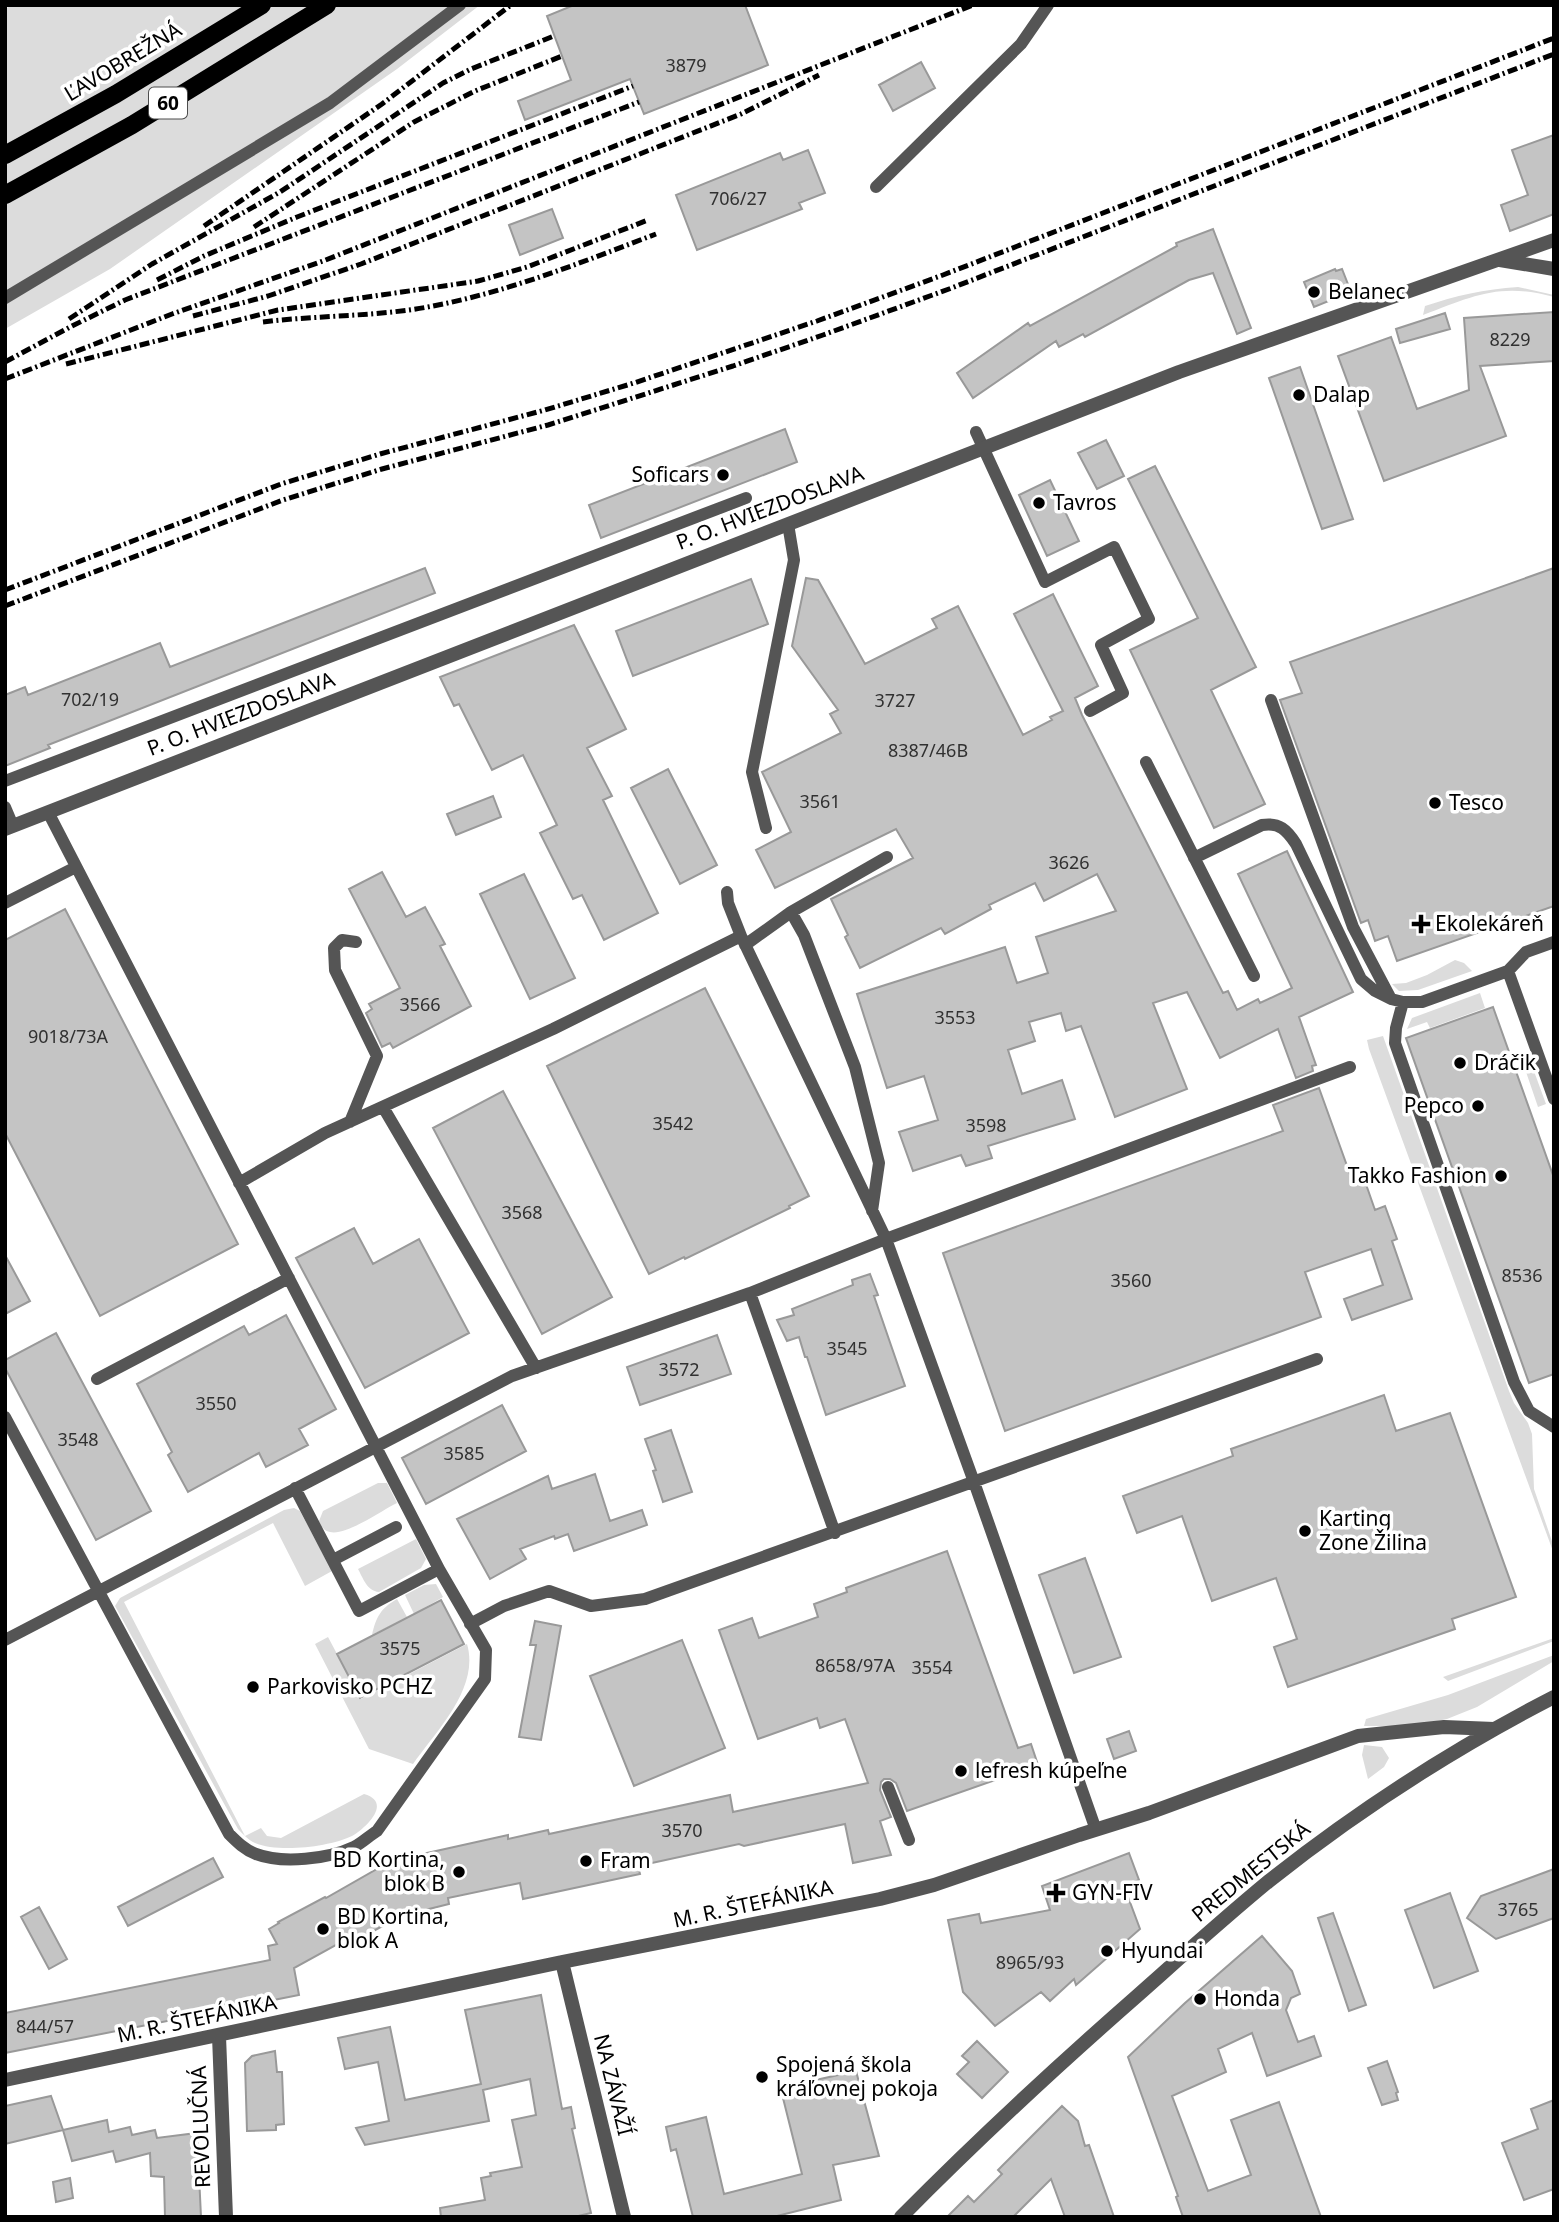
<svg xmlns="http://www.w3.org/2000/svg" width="1559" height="2222" viewBox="0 0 1559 2222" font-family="'Noto Sans',sans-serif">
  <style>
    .green { fill: #dcdcdc }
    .building { fill: #c4c4c4; stroke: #999; stroke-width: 2 }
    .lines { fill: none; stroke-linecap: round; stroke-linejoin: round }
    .primary-casing { stroke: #dbdbdb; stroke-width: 19 }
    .service { stroke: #555; stroke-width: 12 }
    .minor { stroke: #555; stroke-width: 14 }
    .primary { stroke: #000; stroke-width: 18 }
    .rail { stroke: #000; stroke-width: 5; stroke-dasharray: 10 3.5 2 3.5; stroke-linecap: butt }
    .poi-dot { fill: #000; stroke: #fff; stroke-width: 2.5 }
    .labels { text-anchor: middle; stroke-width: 7; stroke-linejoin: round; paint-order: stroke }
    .number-label { font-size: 18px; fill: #313131 }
    .shield { fill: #fff; stroke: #4c4c4c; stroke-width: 2 }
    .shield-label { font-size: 19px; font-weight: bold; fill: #000 }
    .street-label { font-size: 21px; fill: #000; stroke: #fff }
    .poi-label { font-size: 21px; fill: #000; stroke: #fff; text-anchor: start }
  </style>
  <rect width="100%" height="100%" fill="#fff"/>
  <path class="green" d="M 12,5 L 480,5 L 397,69 L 110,269 L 5,329 L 5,9 Z
    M 1518,287 L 1554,295 L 1554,297 C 1500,282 1473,296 1423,315 L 1425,306 C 1455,296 1485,289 1518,287 Z
    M 1455,960 L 1464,963 L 1472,971 L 1418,990 L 1399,991 L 1392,984 L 1406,983 L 1427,975 Z
    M 1480,993 L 1485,1008 L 1430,1028 L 1427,1022 L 1407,1029 L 1412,1018 Z
    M 1383,1036 L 1509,1391 L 1514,1403 L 1528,1423 L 1532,1434 L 1534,1489 L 1554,1547 L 1554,1554 L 1369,1049 L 1367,1040 Z
    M 1531,1063 L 1546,1104 L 1538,1107 L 1524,1066 Z
    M 378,1483 L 387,1483 L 397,1503 L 393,1505 C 380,1512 345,1536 330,1532 C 324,1531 321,1526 319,1521 L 323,1511 Z
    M 294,1508 L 300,1511 L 332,1571 L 305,1586 L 273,1523 L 124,1602 L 245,1836 L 261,1828 L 267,1836 L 281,1838 L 364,1794 C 393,1802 366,1828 352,1836 C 329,1847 279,1853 255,1843 C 248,1840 243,1834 238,1829 L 115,1606 L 120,1598 L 284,1510 Z
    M 416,1539 L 426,1559 L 421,1568 L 379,1592 C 367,1591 363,1578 358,1569 Z
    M 436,1584 L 443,1597 L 414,1614 L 405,1595 L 424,1585 Z
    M 397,1599 L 407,1617 L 372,1635 C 376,1617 381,1608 397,1599 Z
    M 328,1637 L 361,1699 L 467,1644 C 480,1688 436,1731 413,1764 L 369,1749 L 315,1644 Z
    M 1554,1638 L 1554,1641 L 1448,1681 L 1443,1677 Z
    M 1554,1655 L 1554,1661 L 1477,1707 L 1447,1719 L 1412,1726 L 1364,1726 L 1366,1719 L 1448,1695 Z
    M 1364,1745 L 1382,1747 L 1389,1758 L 1384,1767 L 1368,1779 L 1362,1755 Z"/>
  <path class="building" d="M 574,5 L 745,5 L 768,65 L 644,114 L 630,79 L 525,120 L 518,101 L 571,80 L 547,16 Z
    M 921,62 L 935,88 L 893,111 L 879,85 Z
    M 1554,135 L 1554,214 L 1510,231 L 1501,205 L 1528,195 L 1512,150 Z
    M 808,150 L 825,193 L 799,203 L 802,209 L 697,250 L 676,195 L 780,153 L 783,160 Z
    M 552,209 L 563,238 L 520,255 L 509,225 Z
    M 1213,229 L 1251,328 L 1237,334 L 1213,273 L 1189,280 L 1085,337 L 1083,334 L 1059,347 L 1056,341 L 973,398 L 957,373 L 1028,323 L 1030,326 L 1177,246 L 1176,243 Z
    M 1335,269 L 1336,271 L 1342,269 L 1351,292 L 1314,307 L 1304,282 Z
    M 1554,312 L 1554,361 L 1480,366 L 1506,436 L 1384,481 L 1338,356 L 1391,337 L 1417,409 L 1469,390 L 1464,318 Z
    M 1445,313 L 1450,329 L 1400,343 L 1396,329 Z
    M 1300,367 L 1353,519 L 1322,529 L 1269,378 Z
    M 785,429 L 797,462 L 601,538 L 589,505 Z
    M 1106,440 L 1124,476 L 1097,489 L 1078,453 Z
    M 1155,466 L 1256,667 L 1211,690 L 1265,804 L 1214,828 L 1130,650 L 1198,618 L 1128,479 Z
    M 1050,480 L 1079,541 L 1047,556 L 1019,495 Z
    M 425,568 L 435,593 L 48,745 L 50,748 L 5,766 L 5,695 L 25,687 L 28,695 L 160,643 L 170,667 Z
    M 1554,568 L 1554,906 L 1397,961 L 1388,936 L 1375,941 L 1368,920 L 1361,923 L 1280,700 L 1302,693 L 1290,662 Z
    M 806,578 L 818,580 L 865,664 L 937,628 L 932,619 L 958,606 L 1023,735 L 1052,720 L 1050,717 L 1063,711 L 1014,614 L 1053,594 L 1098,686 L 1075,698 L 1082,715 L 1223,993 L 1228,991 L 1237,1010 L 1258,999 L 1260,1003 L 1292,988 L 1238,874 L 1287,851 L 1353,992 L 1299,1017 L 1316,1065 L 1312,1066 L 1313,1071 L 1296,1078 L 1278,1029 L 1220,1058 L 1187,992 L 1153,1003 L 1187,1089 L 1115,1117 L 1081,1026 L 1066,1031 L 1061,1013 L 1029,1022 L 1035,1041 L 1008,1050 L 1022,1094 L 1062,1080 L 1075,1119 L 988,1146 L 992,1158 L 966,1166 L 961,1155 L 913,1171 L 899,1132 L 938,1120 L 924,1076 L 887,1088 L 857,994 L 1005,947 L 1017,983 L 1048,973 L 1036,937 L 1116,911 L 1097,874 L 1044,901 L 1035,883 L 989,905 L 991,909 L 945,934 L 941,928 L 860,968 L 845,937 L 848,935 L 831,899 L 913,858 L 896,829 L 775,888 L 756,850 L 791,832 L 762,772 L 841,733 L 830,714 L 838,710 L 792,646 Z
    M 751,579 L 768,624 L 633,676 L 616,631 Z
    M 574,625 L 626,729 L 587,748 L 612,796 L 603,800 L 658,913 L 604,940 L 582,895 L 573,899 L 540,833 L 557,825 L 523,755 L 492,770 L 459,704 L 454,706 L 440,677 Z
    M 668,769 L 717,865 L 680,884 L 631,788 Z
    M 493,796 L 501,817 L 456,835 L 447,814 Z
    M 382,872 L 406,917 L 425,907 L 445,944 L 440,946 L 471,1006 L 393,1048 L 390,1043 L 382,1047 L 366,1013 L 372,1009 L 369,1004 L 400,988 L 349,889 Z
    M 524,874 L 575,978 L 530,999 L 480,894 Z
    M 65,909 L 238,1244 L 100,1316 L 5,1133 L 5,940 Z
    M 705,988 L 809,1196 L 789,1206 L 790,1208 L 685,1259 L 684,1257 L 649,1274 L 547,1066 Z
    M 1493,1007 L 1554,1178 L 1554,1374 L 1529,1383 L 1406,1038 Z
    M 1319,1088 L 1350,1174 L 1361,1170 L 1375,1210 L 1385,1206 L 1397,1239 L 1392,1241 L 1412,1299 L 1352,1320 L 1344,1299 L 1383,1285 L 1371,1249 L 1305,1272 L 1321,1317 L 1005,1431 L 943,1253 L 1283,1131 L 1273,1105 Z
    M 503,1091 L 612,1297 L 542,1334 L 433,1128 Z
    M 354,1228 L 373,1264 L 419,1239 L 469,1333 L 365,1388 L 296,1258 Z
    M 5,1255 L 30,1301 L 5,1314 Z
    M 870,1274 L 878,1295 L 874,1296 L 905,1386 L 826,1415 L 807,1357 L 805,1357 L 799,1337 L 787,1341 L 777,1320 L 794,1315 L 792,1309 L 853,1285 L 852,1280 Z
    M 286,1315 L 336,1409 L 299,1429 L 308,1445 L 266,1467 L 259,1453 L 188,1492 L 168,1455 L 172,1452 L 137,1384 L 244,1326 L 249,1335 Z
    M 56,1333 L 151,1511 L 96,1540 L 5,1368 L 5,1360 Z
    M 717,1335 L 731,1374 L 640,1405 L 627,1367 Z
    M 1384,1395 L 1396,1431 L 1450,1413 L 1516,1597 L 1452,1619 L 1455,1629 L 1288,1687 L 1274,1647 L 1297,1639 L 1276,1578 L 1212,1601 L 1182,1516 L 1137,1533 L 1123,1496 L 1233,1456 L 1231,1449 Z
    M 502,1405 L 526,1451 L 426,1504 L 402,1458 Z
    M 671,1430 L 692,1492 L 663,1502 L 653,1471 L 656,1470 L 645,1439 Z
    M 595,1474 L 610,1521 L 642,1510 L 647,1525 L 574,1551 L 568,1534 L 555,1539 L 554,1536 L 520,1549 L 526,1559 L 490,1579 L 457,1519 L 548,1476 L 552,1489 Z
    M 947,1551 L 1018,1748 L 1031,1744 L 1038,1765 L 907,1811 L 896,1783 L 890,1779 L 884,1779 L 881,1782 L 880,1790 L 891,1817 L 880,1821 L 891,1855 L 853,1863 L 845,1824 L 744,1846 L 739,1844 L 638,1866 L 640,1874 L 523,1899 L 520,1883 L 448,1898 L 449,1904 L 401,1916 L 346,1946 L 343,1941 L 294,1968 L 299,1995 L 5,2053 L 5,2013 L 270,1960 L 268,1946 L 277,1944 L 269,1929 L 279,1923 L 278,1922 L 325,1897 L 326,1898 L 391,1861 L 508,1835 L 508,1839 L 548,1830 L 549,1834 L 730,1795 L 733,1812 L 868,1783 L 845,1719 L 820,1728 L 817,1718 L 758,1739 L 719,1630 L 752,1618 L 759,1638 L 818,1617 L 814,1604 L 847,1592 L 846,1588 Z
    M 1085,1558 L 1121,1657 L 1074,1673 L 1039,1575 Z
    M 441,1600 L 464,1644 L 360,1698 L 337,1654 Z
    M 535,1621 L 561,1626 L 541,1740 L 519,1737 L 536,1645 L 530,1645 Z
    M 682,1640 L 725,1748 L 634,1786 L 590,1676 Z
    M 1129,1731 L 1136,1751 L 1114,1759 L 1107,1739 Z
    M 1129,1853 L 1139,1880 L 1124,1886 L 1140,1929 L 1076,1985 L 1074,1979 L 1050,2001 L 1041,1992 L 995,2026 L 963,1992 L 948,1920 L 979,1914 L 981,1923 L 1050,1910 L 1042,1886 Z
    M 213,1858 L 223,1877 L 128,1926 L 118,1907 Z
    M 1554,1869 L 1554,1918 L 1496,1939 L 1467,1918 L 1481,1896 Z
    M 1450,1893 L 1478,1971 L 1434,1988 L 1405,1910 Z
    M 39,1907 L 67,1959 L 49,1969 L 21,1917 Z
    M 1333,1913 L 1366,2005 L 1349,2011 L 1318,1918 Z
    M 1262,1936 L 1292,1971 L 1300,1994 L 1291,1998 L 1286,2010 L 1298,2042 L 1314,2036 L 1321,2056 L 1267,2076 L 1252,2033 L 1218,2049 L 1226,2072 L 1172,2096 L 1208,2191 L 1251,2175 L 1231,2120 L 1279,2102 L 1321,2217 L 1183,2217 L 1176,2197 L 1178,2196 L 1128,2057 L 1185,2003 Z
    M 541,1995 L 562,2109 L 571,2107 L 575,2128 L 572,2129 L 591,2213 L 574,2217 L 441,2217 L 440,2208 L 485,2200 L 481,2178 L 491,2176 L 490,2173 L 522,2167 L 512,2120 L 536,2115 L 530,2079 L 483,2090 L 489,2121 L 365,2145 L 356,2128 L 389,2121 L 378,2062 L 345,2069 L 338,2038 L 390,2027 L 405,2100 L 481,2084 L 465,2010 Z
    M 977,2041 L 1008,2072 L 982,2098 L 957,2074 L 969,2062 L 962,2056 Z
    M 275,2051 L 277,2072 L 282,2072 L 284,2124 L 276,2125 L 276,2130 L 247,2131 L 245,2063 L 252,2056 Z
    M 1387,2061 L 1398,2092 L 1396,2093 L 1398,2100 L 1382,2105 L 1368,2068 Z
    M 856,2071 L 879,2156 L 833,2165 L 841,2200 L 773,2217 L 693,2217 L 676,2149 L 671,2151 L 666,2127 L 706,2117 L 724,2194 L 802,2174 L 783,2098 L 792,2096 L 789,2086 Z
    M 51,2096 L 63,2130 L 5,2144 L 5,2106 Z
    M 1554,2100 L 1554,2189 L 1524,2200 L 1502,2143 L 1538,2129 L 1531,2109 Z
    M 1062,2106 L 1078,2121 L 1085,2146 L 1089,2145 L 1114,2217 L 1065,2217 L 1051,2179 L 1013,2217 L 947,2217 L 968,2196 L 974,2202 L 1002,2174 L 998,2170 Z
    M 107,2120 L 109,2132 L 130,2127 L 132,2135 L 155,2130 L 157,2138 L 197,2133 L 201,2217 L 165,2217 L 164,2177 L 151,2176 L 150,2153 L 116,2162 L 113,2151 L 72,2161 L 63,2130 Z
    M 70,2178 L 73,2198 L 56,2202 L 53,2182 Z"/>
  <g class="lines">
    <defs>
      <path id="primary" d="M 5,155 L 116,94 L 262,5
        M 5,195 L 132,125 L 327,5"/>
    </defs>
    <use href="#primary" class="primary-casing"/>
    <path class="service" d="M 876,187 L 1021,44 L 1048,5
      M 5,298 L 330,103 L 460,5
      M 976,432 L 1045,582 L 1114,547 L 1149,619 L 1101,645 L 1123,693 L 1090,711
      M 1271,700 L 1353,927 L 1391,999
      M 1146,762 L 1254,976
      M 5,781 L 746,498
      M 5,807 L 13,826
      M 766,828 L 752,772 L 794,560 L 788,524
      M 1194,858 L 1262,825 C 1279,822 1287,830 1296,844 L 1361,979 L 1375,991 L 1391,999 L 1403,1002 L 1422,1002 L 1508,971 L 1526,952 L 1554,942
      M 727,892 L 728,903 L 741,936
      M 5,903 L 76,867
      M 791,912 L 804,935 L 855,1067 L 879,1163 L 872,1211
      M 745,945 L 791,912 L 887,857
      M 1508,971 L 1554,1099
      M 1403,1002 L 1396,1028 L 1395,1043 L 1514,1382 L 1529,1411 L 1554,1427
      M 383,1107 L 536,1368
      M 350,1122 L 377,1056 L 335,970 L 334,948 L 342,940 L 356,942
      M 239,1183 L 325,1133 L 553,1029 L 741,936 L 886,1239 L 974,1482 L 1096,1830
      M 750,1293 L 835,1533
      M 97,1379 L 289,1278
      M 5,1417 L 229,1834 C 237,1842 245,1850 256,1854 C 282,1864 329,1859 354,1847 C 362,1843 369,1836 377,1831 L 485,1679 L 486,1650 L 439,1569 L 48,812
      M 295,1488 L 359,1611 L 439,1569
      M 333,1560 L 396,1527
      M 470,1624 L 504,1606 L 549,1591 L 591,1606 L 645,1599 L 1317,1359
      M 5,1640 L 512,1376 L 750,1293 L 886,1239 L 1350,1067
      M 888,1787 L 909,1840"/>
    <path class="minor" d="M 1500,260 L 1554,269
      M 5,829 L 1179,372 L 1554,240
      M 562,1962 L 624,2217
      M 219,2036 L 226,2217
      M 5,2080 L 562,1962 L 880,1899 L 934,1885 L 1079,1835 L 1149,1813 L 1358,1736 L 1444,1727 L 1494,1729
      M 901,2217 C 977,2140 1056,2067 1137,1996 C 1181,1957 1224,1918 1269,1881 C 1356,1812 1455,1748 1554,1697"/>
    <use href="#primary" class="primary"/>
    <path class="rail" d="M 204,226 L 382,104 L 511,5
      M 254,227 L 414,122 L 475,91 L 562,56
      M 157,280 L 204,256 L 297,217 L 633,86
      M 193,316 L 268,296 L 361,264 L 741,114 L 819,75
      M 69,319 L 152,264 L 280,192 L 443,83 L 471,69 L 554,36
      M 263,322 C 319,315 377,317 433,306 C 511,291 582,262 656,234
      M 5,362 L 72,326 L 125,300 L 639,102
      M 66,364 L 278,310 L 478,281 L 527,267 L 648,220
      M 5,379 L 172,314 L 323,261 L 973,5
      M 5,590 L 281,484 L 380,454 L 545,410 L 634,383 L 817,321 L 943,275 L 1554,38
      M 5,606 L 283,500 L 382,469 L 548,425 L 733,366 L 823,335 L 949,289 L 1554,54"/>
  </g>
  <g class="poi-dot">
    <circle cx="1314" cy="292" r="7"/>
    <circle cx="1299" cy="395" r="7"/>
    <circle cx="723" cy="475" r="7"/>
    <circle cx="1039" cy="503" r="7"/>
    <circle cx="1435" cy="803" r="7"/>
    <path d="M1417.5 913.5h7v7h7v7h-7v7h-7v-7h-7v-7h7z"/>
    <circle cx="1460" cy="1063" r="7"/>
    <circle cx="1478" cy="1106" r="7"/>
    <circle cx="1501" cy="1176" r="7"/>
    <circle cx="1305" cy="1531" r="7"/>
    <circle cx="253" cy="1687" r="7"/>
    <circle cx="961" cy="1771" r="7"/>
    <circle cx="586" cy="1861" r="7"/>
    <circle cx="459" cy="1872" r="7"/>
    <path d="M1052.5 1882.5h7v7h7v7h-7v7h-7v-7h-7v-7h7z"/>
    <circle cx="323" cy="1929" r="7"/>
    <circle cx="1107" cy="1951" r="7"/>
    <circle cx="1200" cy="1999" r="7"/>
    <circle cx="762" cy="2077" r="7"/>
  </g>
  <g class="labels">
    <g class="number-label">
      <text x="686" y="72">3879</text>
      <text x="738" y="205">706/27</text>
      <text x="1510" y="346">8229</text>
      <text x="90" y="706">702/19</text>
      <text x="895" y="707">3727</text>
      <text x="928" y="757">8387/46B</text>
      <text x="820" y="808">3561</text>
      <text x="1069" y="869">3626</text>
      <text x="420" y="1011">3566</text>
      <text x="955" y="1024">3553</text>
      <text x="68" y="1043">9018/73A</text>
      <text x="673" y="1130">3542</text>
      <text x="986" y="1132">3598</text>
      <text x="522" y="1219">3568</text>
      <text x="1522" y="1282">8536</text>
      <text x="1131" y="1287">3560</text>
      <text x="847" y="1355">3545</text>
      <text x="679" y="1376">3572</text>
      <text x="216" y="1410">3550</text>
      <text x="78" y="1446">3548</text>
      <text x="464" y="1460">3585</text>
      <text x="400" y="1655">3575</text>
      <text x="855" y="1672">8658/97A</text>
      <text x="932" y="1674">3554</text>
      <text x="682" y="1837">3570</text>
      <text x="1518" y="1916">3765</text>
      <text x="1030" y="1969">8965/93</text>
      <text x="45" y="2033">844/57</text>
    </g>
    <rect class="shield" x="149" y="87.5" width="38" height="31" rx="5"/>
    <g class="shield-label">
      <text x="168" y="110">60</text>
    </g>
    <g class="street-label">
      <text transform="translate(123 62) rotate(-31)" y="7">ĽAVOBREŽNÁ</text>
      <text transform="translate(770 508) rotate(-21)" y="7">P. O. HVIEZDOSLAVA</text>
      <text transform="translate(241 714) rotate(-21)" y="7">P. O. HVIEZDOSLAVA</text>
      <text transform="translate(1251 1872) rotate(-39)" y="7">PREDMESTSKÁ</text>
      <text transform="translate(753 1904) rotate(-12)" y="7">M. R. ŠTEFÁNIKA</text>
      <text transform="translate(197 2019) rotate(-12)" y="7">M. R. ŠTEFÁNIKA</text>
      <text transform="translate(613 2085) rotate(76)" y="7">NA ZÁVAŽÍ</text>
      <text transform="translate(201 2127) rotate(-92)" y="7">REVOLUČNÁ</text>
    </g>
    <g class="poi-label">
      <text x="1328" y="299">Belanec</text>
      <text x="1313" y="402">Dalap</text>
      <text x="709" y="482" text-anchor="end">Soficars</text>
      <text x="1053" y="510">Tavros</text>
      <text x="1449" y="810">Tesco</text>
      <text x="1435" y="931">Ekolekáreň</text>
      <text x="1474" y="1070">Dráčik</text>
      <text x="1464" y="1113" text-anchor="end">Pepco</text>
      <text x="1487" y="1183" text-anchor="end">Takko Fashion</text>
      <text x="1319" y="1526">Karting<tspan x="1319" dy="24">Zone Žilina</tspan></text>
      <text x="267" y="1694">Parkovisko PCHZ</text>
      <text x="975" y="1778">lefresh kúpeľne</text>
      <text x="445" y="1867" text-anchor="end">BD Kortina,<tspan x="445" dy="24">blok B</tspan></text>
      <text x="600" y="1868">Fram</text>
      <text x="1072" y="1900">GYN-FIV</text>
      <text x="337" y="1924">BD Kortina,<tspan x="337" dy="24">blok A</tspan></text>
      <text x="1121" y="1958">Hyundai</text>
      <text x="1214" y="2006">Honda</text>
      <text x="776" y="2072">Spojená škola<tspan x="776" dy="24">kráľovnej pokoja</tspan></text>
    </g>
  </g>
  <rect width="1559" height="2222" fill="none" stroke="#000000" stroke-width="14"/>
</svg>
